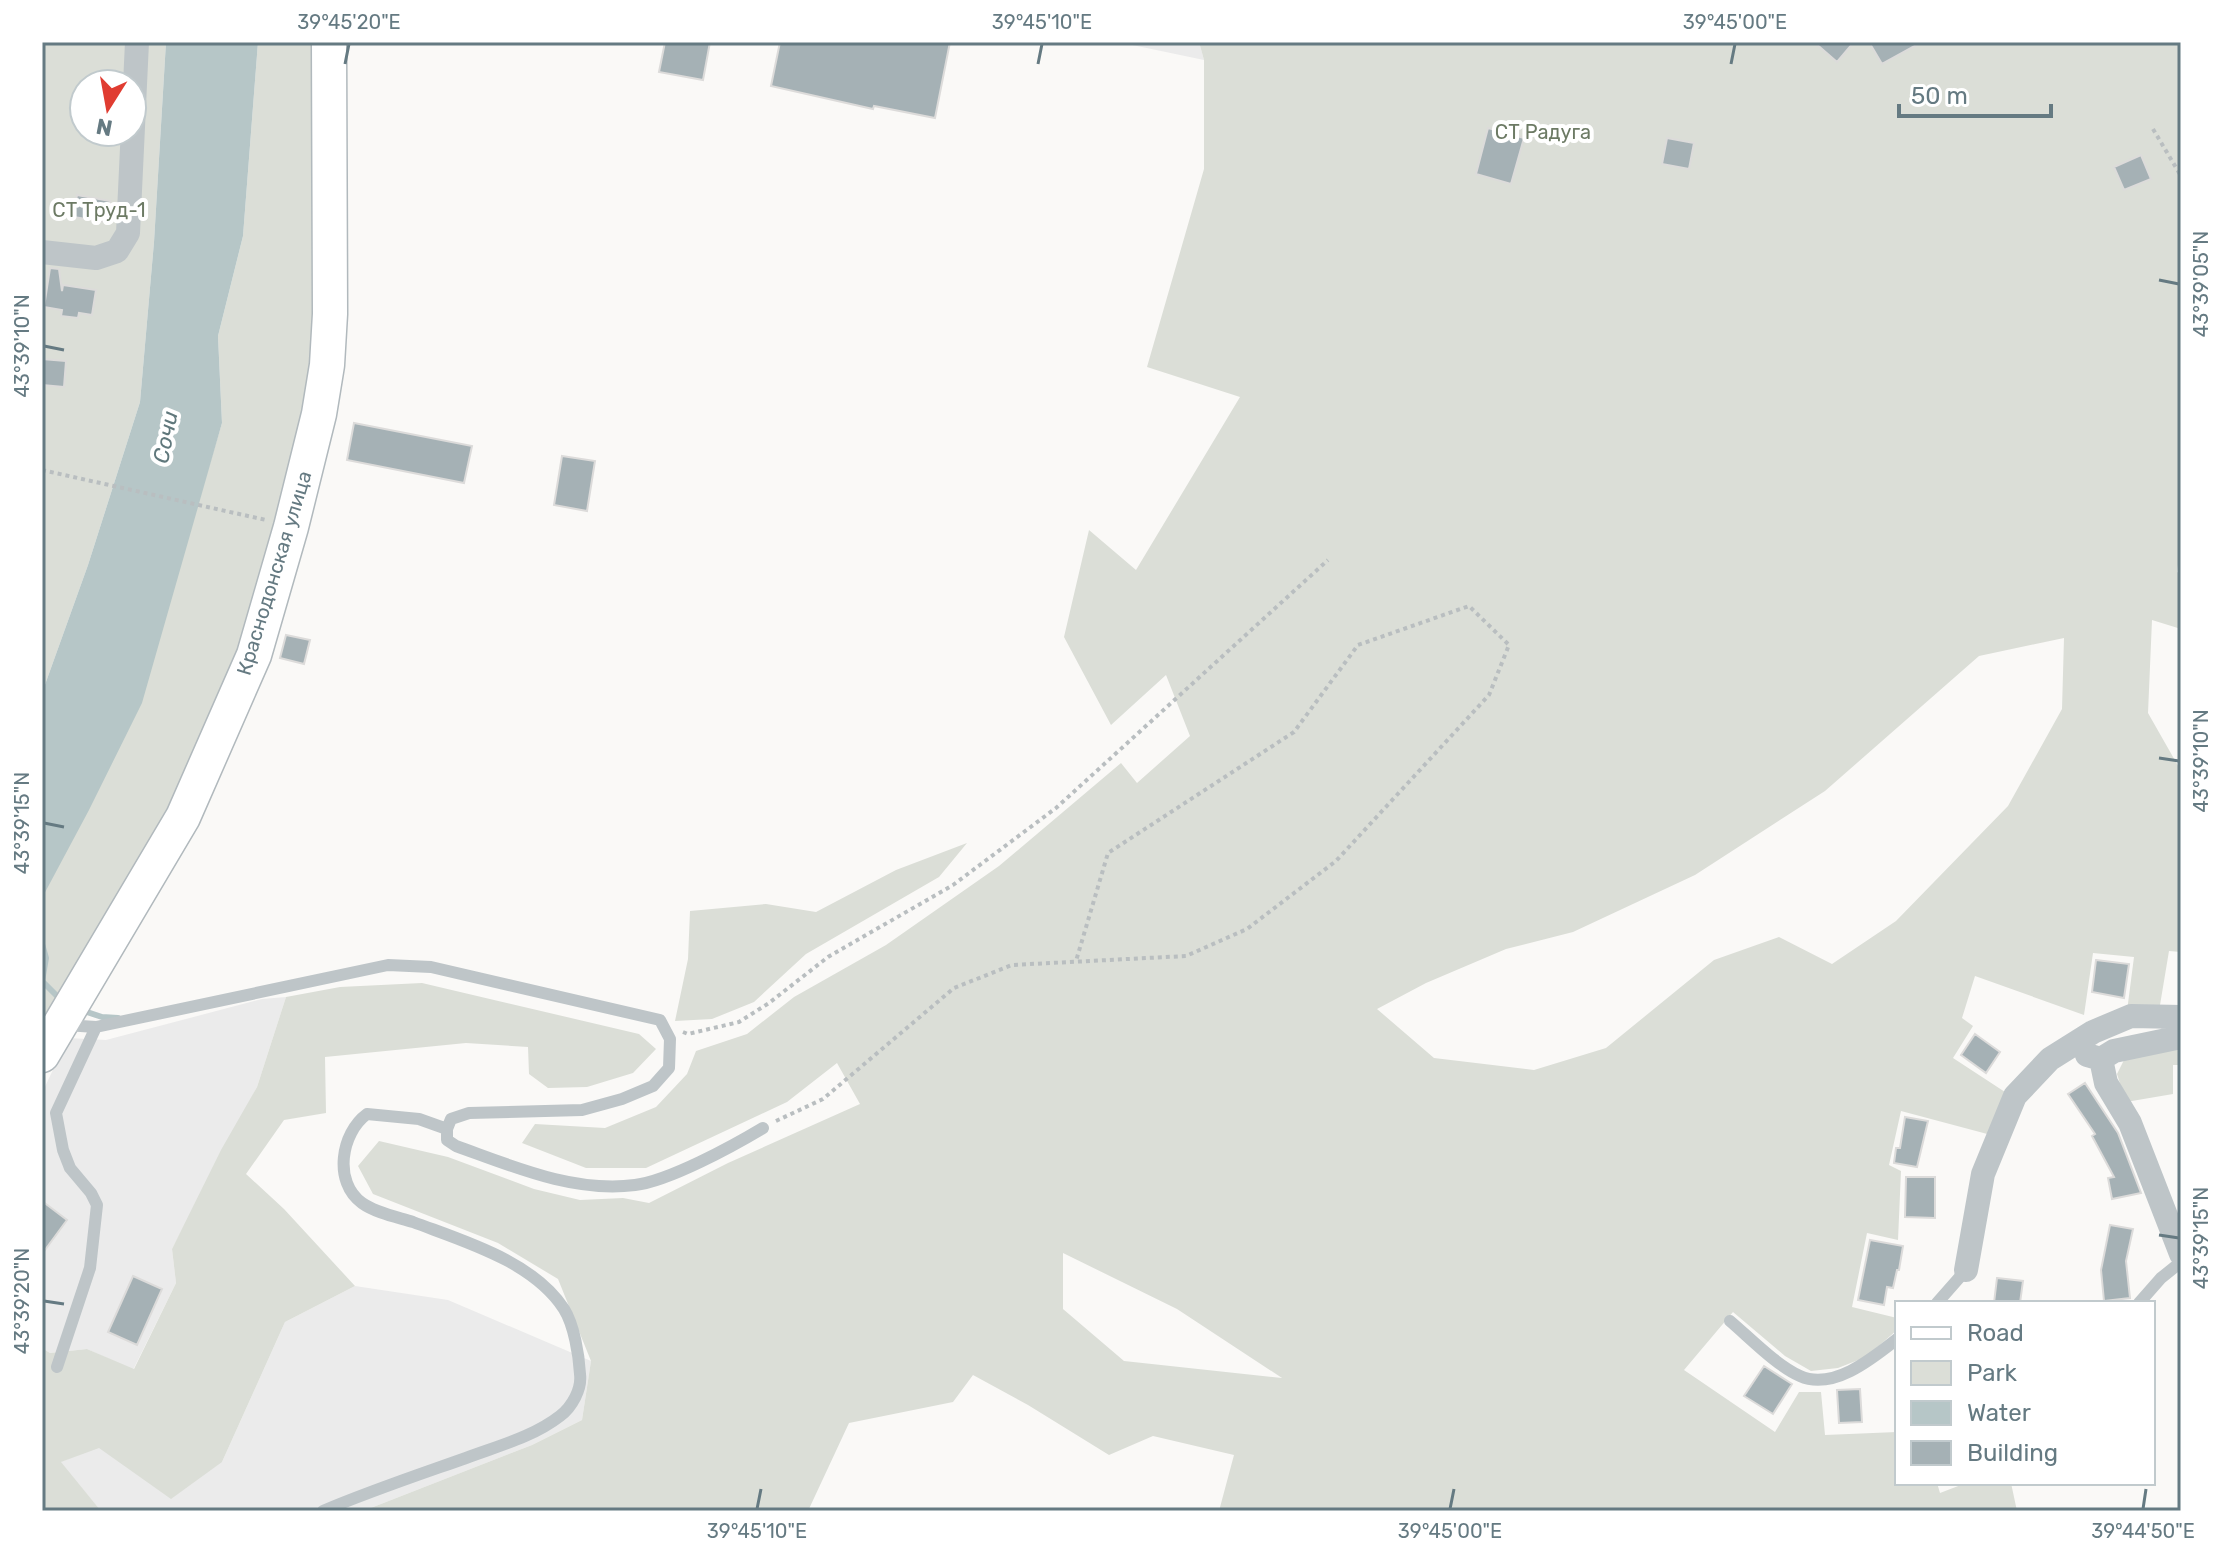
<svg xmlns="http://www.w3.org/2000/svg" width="2223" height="1553" viewBox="0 0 2223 1553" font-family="Rubik,sans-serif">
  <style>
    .built { fill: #ebebeb }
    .green { fill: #dbded7; fill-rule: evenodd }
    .water { fill: #b6c6c7 }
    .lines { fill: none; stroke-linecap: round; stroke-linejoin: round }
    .stream { stroke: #b6c6c7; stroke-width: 6 }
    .building { fill: #a5b1b5; stroke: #dcdbda; stroke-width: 2 }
    .secondary-casing { stroke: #b1b9bd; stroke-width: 37 }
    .path { stroke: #b9bec0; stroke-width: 4; stroke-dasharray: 4 4; stroke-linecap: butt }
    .lane { stroke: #bec5c8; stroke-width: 12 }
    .street { stroke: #bec5c8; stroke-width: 24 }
    .secondary { stroke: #fff; stroke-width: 34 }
    .ticks { fill: none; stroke: #657a82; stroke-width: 3 }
    .labels { text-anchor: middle; stroke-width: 8; stroke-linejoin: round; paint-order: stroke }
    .park-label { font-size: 20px; fill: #6c7a64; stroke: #fff }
    .street-label { font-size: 20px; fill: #657a82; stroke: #fff }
    .water-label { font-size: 22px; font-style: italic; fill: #60787c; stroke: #fff }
    .neatline { fill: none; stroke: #657a82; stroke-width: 3 }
    .ticks-label { font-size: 20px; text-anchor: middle; fill: #657a82 }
  </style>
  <rect width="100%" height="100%" fill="#faf9f7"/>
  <path class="built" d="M 1118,42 L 1199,42 L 1204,60 Z
    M 286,997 L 257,1087 L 172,1249 L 176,1283 L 133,1370 L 87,1349 L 50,1353 L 42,1348 L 42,1093 L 68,1038 L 106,1040 L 262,999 Z
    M 355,1286 L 448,1300 L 591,1361 L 582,1420 L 532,1445 L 363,1511 L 101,1511 L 60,1462 L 99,1447 L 222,1462 L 285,1322 Z"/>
  <path class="green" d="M 42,42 L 166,42 L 154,242 L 140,402 L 88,565 L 42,693 ZM 84,84 L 132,84 L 132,132 L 84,132 Z
    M 258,42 L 317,42 L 317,357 L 247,649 L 171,815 L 42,1035 L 42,897 L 197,506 L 222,423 L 218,336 L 243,236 Z
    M 1199,42 L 2181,42 L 2181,541 L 2177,572 L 2181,574 L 2181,629 L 2152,620 L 2148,713 L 2181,771 L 2181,952 L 2169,951 L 2159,1011 L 2127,1011 L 2134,957 L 2093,953 L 2084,1015 L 1975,976 L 1962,1018 L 1973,1026 L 1953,1058 L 2005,1092 L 1991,1135 L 1901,1111 L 1889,1165 L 1901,1171 L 1898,1240 L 1867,1233 L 1852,1307 L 1897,1318 L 1897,1330 L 1866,1357 L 1838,1368 L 1811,1371 L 1785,1356 L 1733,1312 L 1684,1370 L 1775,1432 L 1799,1392 L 1821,1392 L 1825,1435 L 1897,1432 L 1897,1483 L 1937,1483 L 1940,1493 L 1966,1483 L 2011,1483 L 2017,1511 L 1219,1511 L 1234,1455 L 1153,1436 L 1109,1455 L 1028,1405 L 973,1375 L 953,1402 L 849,1423 L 808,1511 L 363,1511 L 532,1445 L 582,1420 L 591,1361 L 558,1279 L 498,1243 L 373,1194 L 358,1166 L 379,1141 L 448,1157 L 534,1189 L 580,1200 L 623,1198 L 649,1203 L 728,1163 L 860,1104 L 837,1063 L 787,1102 L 646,1168 L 586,1168 L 522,1143 L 535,1124 L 605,1128 L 656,1107 L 687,1074 L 696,1051 L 747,1034 L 794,997 L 886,945 L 999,866 L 1121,763 L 1137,783 L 1190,736 L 1166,675 L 1111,725 L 1064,637 L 1089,530 L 1136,570 L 1240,397 L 1147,367 L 1204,169 L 1204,60 ZM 2064,638 L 2062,709 L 2008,806 L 1896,921 L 1832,964 L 1779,937 L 1714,960 L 1606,1048 L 1534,1070 L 1434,1058 L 1377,1009 L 1426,983 L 1506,949 L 1573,932 L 1695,875 L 1825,791 L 1979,656 ZM 1063,1253 L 1177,1309 L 1282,1378 L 1124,1361 L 1063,1309 Z
    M 967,843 L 939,877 L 806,954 L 754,1002 L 712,1019 L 675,1021 L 688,959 L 690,911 L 766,904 L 816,912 L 896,870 Z
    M 422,983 L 639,1034 L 656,1049 L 633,1073 L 587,1087 L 548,1088 L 529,1074 L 528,1047 L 466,1043 L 325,1057 L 326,1113 L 284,1120 L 246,1174 L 284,1209 L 355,1286 L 285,1322 L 222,1462 L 171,1499 L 99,1448 L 61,1462 L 101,1511 L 42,1511 L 42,1348 L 50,1353 L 87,1349 L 134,1369 L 176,1283 L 172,1249 L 221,1150 L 257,1087 L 286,997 L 340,987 Z
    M 2181,1043 L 2181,1065 L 2173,1065 L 2173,1094 L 2126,1102 L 2117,1074 L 2126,1056 Z"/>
  <path class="water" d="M 166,42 L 258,42 L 243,236 L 218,336 L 222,423 L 142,703 L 89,810 L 42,898 L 42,693 L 88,565 L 140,402 L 154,242 Z"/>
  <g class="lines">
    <path class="stream" d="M 42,944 L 46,958 L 42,981 L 58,997
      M 84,1011 L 102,1017 L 118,1018"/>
  </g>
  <path class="building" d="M 665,42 L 710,42 L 703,80 L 659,72 Z
    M 780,42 L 950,42 L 935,118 L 874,106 L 873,109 L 771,86 Z
    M 1814,42 L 1854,42 L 1837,62 Z
    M 1869,42 L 1922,42 L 1882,64 Z
    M 1488,128 L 1524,138 L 1511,184 L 1476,174 Z
    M 1667,138 L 1694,143 L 1689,169 L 1662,164 Z
    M 2141,155 L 2151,179 L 2124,190 L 2114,167 Z
    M 77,195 L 110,201 L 107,222 L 73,217 Z
    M 50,268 L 59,269 L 62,291 L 63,285 L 96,290 L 92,315 L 79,313 L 78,318 L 61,316 L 62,310 L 44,307 Z
    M 42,359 L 66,361 L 64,387 L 42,385 Z
    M 354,423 L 472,446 L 464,483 L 347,460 Z
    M 562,456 L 595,461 L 587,511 L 554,505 Z
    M 286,635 L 310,640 L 304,664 L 280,658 Z
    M 2096,960 L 2129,964 L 2124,998 L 2092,992 Z
    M 1975,1034 L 2000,1052 L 1986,1073 L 1961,1055 Z
    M 2085,1083 L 2118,1133 L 2141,1193 L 2112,1199 L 2108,1178 L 2114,1177 L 2092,1136 L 2095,1134 L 2068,1094 Z
    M 1905,1117 L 1928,1121 L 1917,1167 L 1894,1163 L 1896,1148 L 1900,1148 Z
    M 1906,1177 L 1935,1177 L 1935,1218 L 1905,1217 Z
    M 42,1201 L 67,1220 L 42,1254 Z
    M 2110,1225 L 2133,1229 L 2126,1261 L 2130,1298 L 2104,1301 L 2101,1270 Z
    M 1870,1240 L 1903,1246 L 1899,1270 L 1897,1270 L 1893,1288 L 1887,1287 L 1884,1305 L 1858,1300 Z
    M 133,1276 L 162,1289 L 137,1345 L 108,1332 Z
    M 1997,1278 L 2023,1281 L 2020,1303 L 1994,1303 Z
    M 1764,1366 L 1792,1384 L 1773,1414 L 1744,1396 Z
    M 1860,1389 L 1862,1422 L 1839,1423 L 1837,1390 Z"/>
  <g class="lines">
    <defs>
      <path id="secondary" d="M 42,1055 L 183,817 L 254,655 L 291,527 L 319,414 L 327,365 L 330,314 L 329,42"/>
    </defs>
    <use href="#secondary" class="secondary-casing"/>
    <path class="path" d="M 2153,129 L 2181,176
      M 42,470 L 266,520
      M 683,1032 L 688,1034 L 739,1022 L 769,1003 L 828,957 L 953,885 L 1056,808 L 1328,560
      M 776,1121 L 823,1099 L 954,988 L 1012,965 L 1186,956 L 1247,929 L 1336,861 L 1489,695 L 1509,645 L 1469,606 L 1358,645 L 1294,732 L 1108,853 L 1076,961"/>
    <path class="lane" d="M 65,1025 L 96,1027 L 388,965 L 431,967 L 660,1020 L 670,1039 L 669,1068 L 653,1086 L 622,1099 L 582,1110 L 469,1113 L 451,1119 L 447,1129 L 447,1140 L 456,1146 C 512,1166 573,1193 635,1185 C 669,1181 733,1146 763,1128
      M 1937,1303 L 1966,1270
      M 2139,1303 L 2161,1278 L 2181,1262
      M 1730,1321 C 1750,1338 1777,1366 1800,1376 C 1833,1391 1873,1358 1897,1339
      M 57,1367 L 90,1268 L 97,1205 L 91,1193 L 70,1168 L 63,1150 L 56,1113 L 96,1027
      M 323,1511 C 370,1491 418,1475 466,1458 C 498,1446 533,1437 560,1416 C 572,1407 582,1389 580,1374 C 579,1355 574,1325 564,1309 C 533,1261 463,1241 413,1222 C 397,1217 376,1213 362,1203 C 333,1182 341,1133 367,1114 L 419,1119 L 447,1129"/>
    <path class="street" d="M 42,252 L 96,258 L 117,251 L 128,233 L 137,42
      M 2087,1055 L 2101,1059 L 2114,1051 L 2181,1037
      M 2101,1059 L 2106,1083 L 2130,1123 L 2181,1254
      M 1966,1270 L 1983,1174 L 2015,1096 L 2050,1059 L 2093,1032 L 2131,1016 L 2181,1017"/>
    <use href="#secondary" class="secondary"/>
  </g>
  <path class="ticks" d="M 345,64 L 349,44M 1038,64 L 1042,44M 1731,64 L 1735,44M 2159,280 L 2179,284M 44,346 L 64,350M 2159,758 L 2179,761M 44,823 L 64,827M 2159,1235 L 2179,1238M 44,1301 L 64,1304M 757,1509 L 761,1489M 1450,1509 L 1454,1489M 2143,1509 L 2146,1489"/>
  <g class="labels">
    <g class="park-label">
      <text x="1543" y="139">СТ Радуга</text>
      <text x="99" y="217">СТ Труд-1</text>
    </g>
    <g class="street-label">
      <text transform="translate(274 573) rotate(-73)" y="7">Краснодонская улица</text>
    </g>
    <g class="water-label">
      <text transform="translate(165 437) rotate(-79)" y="8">Сочи</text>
    </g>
  </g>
  <rect width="2223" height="1553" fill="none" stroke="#ffffff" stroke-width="88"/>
  <rect x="1895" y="1301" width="260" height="184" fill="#ffffff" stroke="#c1cacd" stroke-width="2"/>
  <rect x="1911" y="1327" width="40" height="12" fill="#ffffff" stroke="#c1cacd" stroke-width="2"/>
  <text x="1967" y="1341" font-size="24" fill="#657a82">Road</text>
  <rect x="1911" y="1361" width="40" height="24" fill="#dbded7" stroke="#c1cacd" stroke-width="2"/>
  <text x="1967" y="1381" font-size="24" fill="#657a82">Park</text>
  <rect x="1911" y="1401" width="40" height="24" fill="#b6c6c7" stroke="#c1cacd" stroke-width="2"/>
  <text x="1967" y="1421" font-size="24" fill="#657a82">Water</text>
  <rect x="1911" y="1441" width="40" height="24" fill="#a5b1b5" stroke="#c1cacd" stroke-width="2"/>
  <text x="1967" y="1461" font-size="24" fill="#657a82">Building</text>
  <g transform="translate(108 108) rotate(191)"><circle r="38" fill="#ffffff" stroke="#c1cacd" stroke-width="2"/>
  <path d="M0-6L14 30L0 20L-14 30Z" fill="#e03c31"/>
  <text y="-12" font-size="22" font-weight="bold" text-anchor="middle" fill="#657a82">N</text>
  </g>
  <path d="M1899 104v12h152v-12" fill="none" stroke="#657a82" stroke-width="4"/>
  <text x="1911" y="104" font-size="24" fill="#657a82" stroke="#ffffff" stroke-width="6" paint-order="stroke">50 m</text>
  <rect x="44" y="44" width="2135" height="1465" class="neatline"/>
  <g class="ticks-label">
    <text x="349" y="29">39°45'20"E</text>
    <text x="1042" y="29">39°45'10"E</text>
    <text x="1735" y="29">39°45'00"E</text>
    <text transform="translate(2201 284) rotate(-90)" y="7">43°39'05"N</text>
    <text transform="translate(22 346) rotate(-90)" y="7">43°39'10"N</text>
    <text transform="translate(2201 761) rotate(-90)" y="7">43°39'10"N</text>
    <text transform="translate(22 823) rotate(-90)" y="7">43°39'15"N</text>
    <text transform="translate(2201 1238) rotate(-90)" y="7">43°39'15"N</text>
    <text transform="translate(22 1301) rotate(-90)" y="7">43°39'20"N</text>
    <text x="757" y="1538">39°45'10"E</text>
    <text x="1450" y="1538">39°45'00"E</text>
    <text x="2143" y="1538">39°44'50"E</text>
  </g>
</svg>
